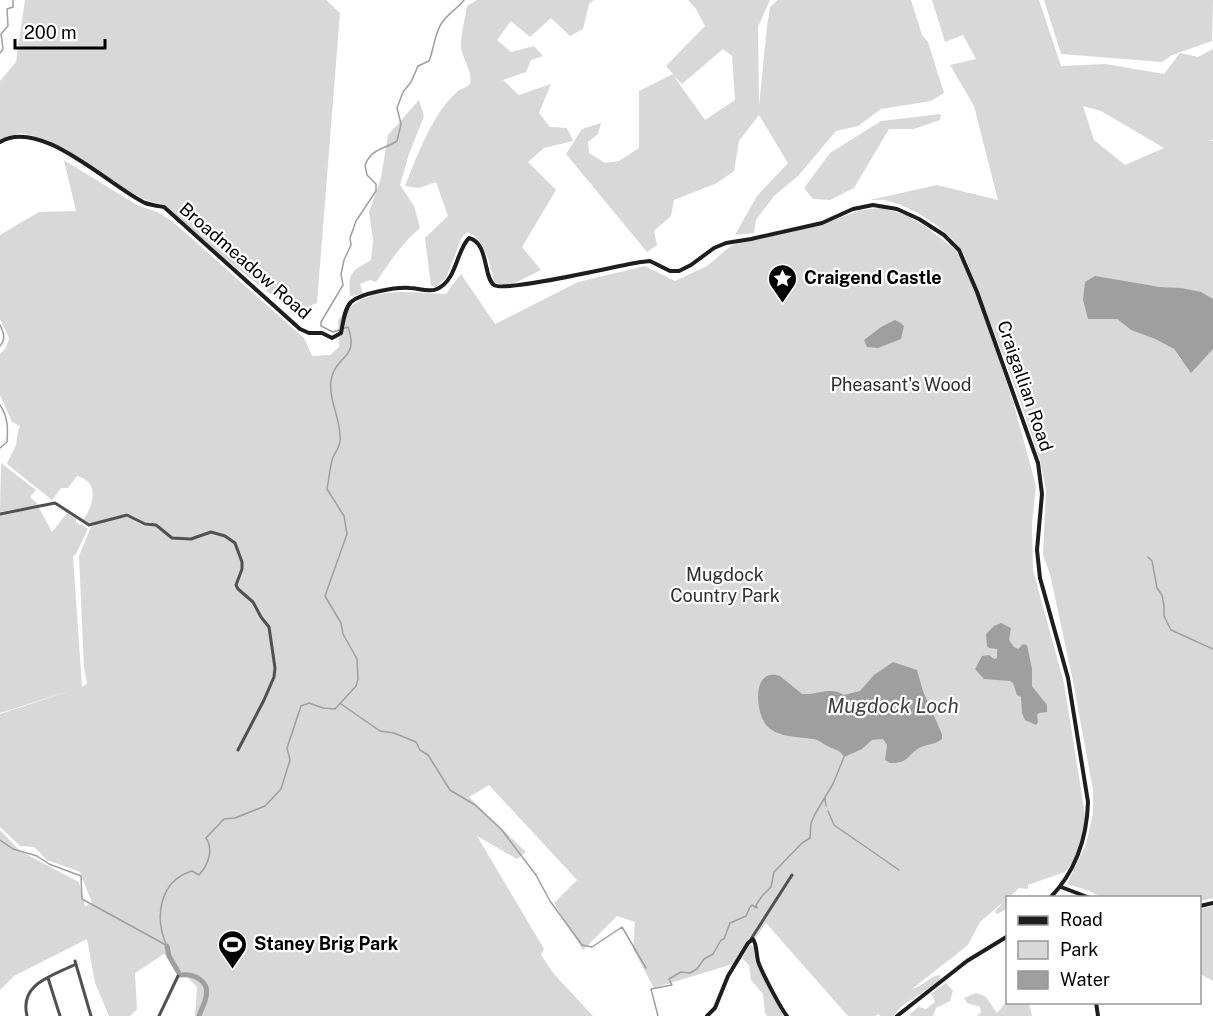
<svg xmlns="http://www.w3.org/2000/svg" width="1213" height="1016" viewBox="0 0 1213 1016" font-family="'Public Sans',sans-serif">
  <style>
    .green { fill: #d8d8d8; fill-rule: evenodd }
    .water { fill: #9f9f9f }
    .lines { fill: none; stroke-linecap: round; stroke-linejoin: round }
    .stream { stroke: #9f9f9f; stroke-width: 1.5 }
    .river { stroke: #9f9f9f; stroke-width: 5 }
    .street { stroke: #515151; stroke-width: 3 }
    .secondary { stroke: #1e1e1e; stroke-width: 4 }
    .labels { text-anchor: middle; stroke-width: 4.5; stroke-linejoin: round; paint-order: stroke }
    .street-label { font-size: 18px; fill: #000; stroke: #fff }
    .poi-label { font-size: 18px; font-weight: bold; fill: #000; stroke: #fff; text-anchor: start }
    .park-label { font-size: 18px; fill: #2f2f2f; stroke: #fff }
    .water-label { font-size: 20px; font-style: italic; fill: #404040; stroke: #fff }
  </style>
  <rect width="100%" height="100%" fill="#fff"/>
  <path class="green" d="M 25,0 L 326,0 L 340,13 L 317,303 L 294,312 L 216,252 L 164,205 L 146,200 L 125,189 L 64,148 L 35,136 L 20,133 L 0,141 L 0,81 L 16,62 Z
    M 477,0 L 594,0 L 589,4 L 583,29 L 570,36 L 551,18 L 530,37 L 511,21 L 497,40 L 511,52 L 534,46 L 543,56 L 531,60 L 526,72 L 503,80 L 519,95 L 551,84 L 539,113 L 550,127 L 567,128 L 573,141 L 544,148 L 528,162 L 556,190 L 522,247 L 541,270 L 509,286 L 494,283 C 491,267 485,238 467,232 L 462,237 L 446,278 L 436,287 L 431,286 L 425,238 L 448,216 L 436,182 L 419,188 L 405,186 C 417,156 433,112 458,91 C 462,88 466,88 470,84 C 473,70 462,60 461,46 C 461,33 465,19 467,6 Z
    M 688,0 L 770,0 L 758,27 L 759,106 L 767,26 L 770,7 L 778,0 L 911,0 L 922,35 L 928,42 L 944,93 L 931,101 L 881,109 L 858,126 L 836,131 L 798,176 L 774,196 L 756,220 L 754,233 L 735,235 L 757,196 L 788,163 L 759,115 L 739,141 L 734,171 L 717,183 L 674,200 L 671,216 L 654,231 L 657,245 L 647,252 L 566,154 L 582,129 L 601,123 L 598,134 L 588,142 L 589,153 L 605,163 L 619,161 L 639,148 L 639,91 L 673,74 L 666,66 L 705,26 L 696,9 ZM 723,49 L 732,56 L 735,100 L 705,120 L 673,75 L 682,84 Z
    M 932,0 L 1039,0 L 1061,66 L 1106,64 L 1164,74 L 1180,53 L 1198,57 L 1213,49 L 1213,140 L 1208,141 L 1213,141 L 1213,299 C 1196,289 1181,289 1162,287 C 1144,285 1127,281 1109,280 L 1102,277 L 1088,319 L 1117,319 L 1131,330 L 1155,339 L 1174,349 L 1181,360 L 1213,349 L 1213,898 L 1200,901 L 1200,898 L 1100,897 L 1090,891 L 1067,884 L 1086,844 L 1093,814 L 1093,790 L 1073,681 L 1050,574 L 1043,555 L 1046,490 L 1040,460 L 1017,392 L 964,254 C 950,231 914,207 888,201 C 883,199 876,200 870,200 L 937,185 L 998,200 L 974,106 L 950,65 L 976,59 L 963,35 L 945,42 ZM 1083,106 L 1101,111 L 1164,148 L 1125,165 L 1094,140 Z
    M 1044,0 L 1213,0 L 1212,41 L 1172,55 L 1162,62 L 1061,54 Z
    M 419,100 L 424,116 L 409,154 L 400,185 L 414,206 L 420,228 C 401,244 390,262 376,282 L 370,280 L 360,284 L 363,294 L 350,296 C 348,272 351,272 371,260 L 373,240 L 369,212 L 381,178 L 388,135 Z
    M 941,114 L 940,120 L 914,129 L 889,129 L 854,188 L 830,200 L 813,199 L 804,188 L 830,153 L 881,121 Z
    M 64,160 L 137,205 L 157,212 L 172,221 L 304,338 L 312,356 L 330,355 L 339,347 L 338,320 C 343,315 349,307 356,303 C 381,287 418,293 446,294 L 461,274 L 495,324 L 578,282 L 645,266 L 675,281 L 707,266 L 732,245 L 822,224 L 861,210 L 881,208 L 906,215 L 926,227 L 956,250 L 961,259 L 984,314 L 1014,405 L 1036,486 L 1032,523 L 1033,570 L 1064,683 L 1086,821 L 1080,848 L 1071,865 L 1065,872 L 1028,885 L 1028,889 L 1019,888 L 1006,900 L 1007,909 L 997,914 L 995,912 L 1003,902 L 980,922 L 968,945 L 912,989 C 923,987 929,976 940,975 L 939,981 L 902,1006 L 893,1016 L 880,1016 L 879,1014 L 875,1016 L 848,1016 L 766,923 L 756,937 L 751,935 L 733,964 L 654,988 L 633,949 L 635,922 L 617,916 L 583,950 L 554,903 L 577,880 L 489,785 L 469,797 L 526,852 L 517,859 L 477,836 L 544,949 L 541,955 L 554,974 L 593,1016 L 195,1016 L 197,987 L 164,954 L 135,973 L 137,1009 L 130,1016 L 109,1016 L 95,983 L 87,939 L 14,976 L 0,990 L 0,830 L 20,851 L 79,882 L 85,906 L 92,903 L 80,872 L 47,860 L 34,847 L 20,846 L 0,827 L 0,714 L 79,688 L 0,713 L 0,515 L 39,508 L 52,532 L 67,513 L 76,519 L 76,522 L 80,525 L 82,524 L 88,529 L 76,554 L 73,556 L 82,687 L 87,684 L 84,667 L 79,556 L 91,527 L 116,518 L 129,516 L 143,526 L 150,525 L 150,522 L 146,523 L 128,513 L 89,524 L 83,520 C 94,505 100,482 77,476 L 68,488 L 61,488 L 52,500 L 7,464 C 9,457 14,451 16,445 C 17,438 17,433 20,426 L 12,422 L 0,395 L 0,354 L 6,348 L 9,338 L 0,319 L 0,235 L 39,212 L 76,211 Z
    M 1,463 L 36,490 L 30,497 L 39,505 L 0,512 Z
    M 1213,906 L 1213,981 L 1200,974 L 1200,909 Z
    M 750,944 L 754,947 L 755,960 L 784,1016 L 767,1016 L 765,1013 L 763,994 L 751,980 L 749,965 L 742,958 Z
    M 946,983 L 953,991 L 950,1001 L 936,1008 L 933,1016 L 910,1016 L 911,1013 L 918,1007 L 926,1009 L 935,1002 L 931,994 Z
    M 976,993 L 986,997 L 997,1013 L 1007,1001 L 1029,1003 L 1032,1016 L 977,1016 L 981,1012 L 980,1007 L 967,1003 L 964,998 Z"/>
  <path class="water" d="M 1095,276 L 1160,287 L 1181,288 L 1201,292 L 1213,299 L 1213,349 L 1191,373 L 1174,349 L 1155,339 L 1131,330 L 1117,319 L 1088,319 L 1083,300 L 1085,282 Z
    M 895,320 L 901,323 L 904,326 L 901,339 L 878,348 L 867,347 L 864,340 L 881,327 Z
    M 1001,623 L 1011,628 L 1009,640 L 1014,647 L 1018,649 L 1023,644 L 1027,645 L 1032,669 L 1032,686 L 1047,705 L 1047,712 L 1039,713 L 1037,715 L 1038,722 L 1036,725 L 1025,720 L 1022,713 L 1021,697 L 1017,695 L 1013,683 L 1010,681 L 984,679 L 975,669 L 982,656 L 989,655 L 994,659 L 997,658 L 997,649 L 989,648 L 987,646 L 986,634 L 994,626 Z
    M 893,662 L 917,670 L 923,691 L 942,734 L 942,739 C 935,745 926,744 919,748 C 906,756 910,763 890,763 L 885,760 L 887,745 L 883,739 L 872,740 L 862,749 L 844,757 C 840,750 836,750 829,747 C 823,744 820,740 813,739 C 799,737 778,737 768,727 C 755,715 751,666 780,676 L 802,694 C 818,695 829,686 844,695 L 860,691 L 874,675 Z"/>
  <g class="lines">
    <path class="stream" d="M 0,53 L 3,49 L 1,34 L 8,26 L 7,9 L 13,7 L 13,0
      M 0,325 C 4,333 6,339 0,346
      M 0,405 C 8,417 8,428 7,442 L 0,448
      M 1148,557 L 1152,561 L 1157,588 L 1162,595 L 1164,606 L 1164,616 L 1171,630 L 1213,649
      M 341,704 L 380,731 L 394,733 L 416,742 L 420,750 L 428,755 L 450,790 L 475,805 L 501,829 L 536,875 L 550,901 L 582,945 L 592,947 L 622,927 L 646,968
      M 825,798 L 826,806
      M 828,811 L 834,825 L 899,870
      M 0,840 L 13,849 L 37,856 L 49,864 L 81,876 L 82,899 L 166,945
      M 167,946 C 154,918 159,881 192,871 L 199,875 C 208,865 214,850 206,838 L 224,819 L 235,818 L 265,806 L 281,789 L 290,760 L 287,748 L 301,706 L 309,703 L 323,708 L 335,709 L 356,686 L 358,679 L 357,659 L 343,634 L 341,623 L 325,596 L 347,534 L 344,516 L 327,489 C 329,479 330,466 333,457 C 336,451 340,447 340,440 C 342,420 326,397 332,376 C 338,355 359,358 348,327 L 333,332 L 321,326 L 321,322 L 343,285 L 341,274 L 344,260 L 351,245 L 350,238 L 356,221 L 376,191 L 376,184 L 367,175 L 365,165 C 372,148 383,150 397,141 L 401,124 L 397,108 L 403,92 L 411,82 L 418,66 L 429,61 C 434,49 434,36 441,24 C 447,14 456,10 464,0
      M 658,1016 L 651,989 L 672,985 L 669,979 L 681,972 L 690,973 L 697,969 L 704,959 L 713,954 L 721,940 L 724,939 L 730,923 L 746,916 L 750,907 L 752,905 L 757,908 L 756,905 L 762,896 L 771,887 L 774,872 L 802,843 L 810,838 L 811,823 L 815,814 L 833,784 L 844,757"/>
    <path class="river" d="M 167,946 L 169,956 L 180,975 C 194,973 210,981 206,997 C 205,1003 201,1010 199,1016"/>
    <path class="street" d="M 0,514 L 55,503 L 89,525 L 127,515 L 145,524 L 156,525 L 172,538 L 191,539 L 211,532 L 225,536 L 235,543 L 242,562 L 242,569 L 236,585 L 238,589 L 253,602 L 261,617 L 269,627 L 275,668 L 274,677 L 264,700 L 238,750
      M 751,939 L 792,875
      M 75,961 L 91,1016
      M 48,978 L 60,1016
      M 27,1016 C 19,983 53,976 76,964
      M 159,1016 L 178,976"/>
    <path class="secondary" d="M 0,142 C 41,117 109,186 145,203 C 151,205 158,206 164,207 L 300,329 L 309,333 L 322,333 L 332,338 L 341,333 C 343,324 344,309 351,302 C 361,293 396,287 410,288 C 419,288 428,293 437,289 C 457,280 456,251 469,238 C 489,243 483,277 494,285 C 504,293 620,265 641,262 L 650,261 L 670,271 L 679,271 L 691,265 L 714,248 L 726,243 L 751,239 L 822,223 L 853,209 L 873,205 L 897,209 L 919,219 L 944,235 L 959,250 L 977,292 L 1038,463 L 1042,494 L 1037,550 L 1040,578 L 1068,678 L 1088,802 C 1087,838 1076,871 1050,898
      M 1061,887 L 1090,898
      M 1200,906 L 1213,903
      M 1096,1002 L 1098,1016
      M 707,1016 L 715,1008 L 728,976 L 748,943 L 753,939 C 757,945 756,953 758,961 C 761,971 781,1009 787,1016
      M 897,1016 L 967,961 L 1008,936"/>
  </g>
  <defs>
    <symbol id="sight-pin" viewBox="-11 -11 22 30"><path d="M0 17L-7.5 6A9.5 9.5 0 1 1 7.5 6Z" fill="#000" stroke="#fff"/><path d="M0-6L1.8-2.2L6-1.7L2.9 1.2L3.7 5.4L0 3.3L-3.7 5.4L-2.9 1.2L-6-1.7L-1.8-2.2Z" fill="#fff"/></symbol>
    <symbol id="stadium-pin" viewBox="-11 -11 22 30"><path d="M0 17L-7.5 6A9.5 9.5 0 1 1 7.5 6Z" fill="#000" stroke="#fff"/><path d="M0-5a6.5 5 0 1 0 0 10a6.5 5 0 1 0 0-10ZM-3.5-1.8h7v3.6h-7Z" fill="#fff"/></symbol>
  </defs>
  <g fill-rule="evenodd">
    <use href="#sight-pin" x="766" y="262" width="33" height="45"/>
    <use href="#stadium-pin" x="216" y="928" width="33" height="45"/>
  </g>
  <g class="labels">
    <g class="street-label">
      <text transform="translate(245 261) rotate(41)" y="6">Broadmeadow Road</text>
      <text transform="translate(1025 386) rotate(71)" y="6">Craigallian Road</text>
    </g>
    <g class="poi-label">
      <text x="804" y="284">Craigend Castle</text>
      <text x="254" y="950">Staney Brig Park</text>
    </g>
    <g class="park-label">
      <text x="901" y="391">Pheasant's Wood</text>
      <text x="725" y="581">Mugdock<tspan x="725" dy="21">Country Park</tspan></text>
    </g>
    <g class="water-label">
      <text x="893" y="713">Mugdock Loch</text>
    </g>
  </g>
  <rect x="1006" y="896" width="195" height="108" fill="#ffffff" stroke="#999999" stroke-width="1.5"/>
  <rect x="1018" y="916" width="30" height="9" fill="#1e1e1e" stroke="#999999" stroke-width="1.5"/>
  <text x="1060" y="926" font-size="18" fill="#000000">Road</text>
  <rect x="1018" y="941" width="30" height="18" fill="#d8d8d8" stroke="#999999" stroke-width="1.5"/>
  <text x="1060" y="956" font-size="18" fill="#000000">Park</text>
  <rect x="1018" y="971" width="30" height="18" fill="#9f9f9f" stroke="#999999" stroke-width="1.5"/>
  <text x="1060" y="986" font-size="18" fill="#000000">Water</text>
  <path d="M15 39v9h90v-9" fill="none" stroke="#000000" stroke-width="3"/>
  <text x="24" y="39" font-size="18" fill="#000000" stroke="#ffffff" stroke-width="4.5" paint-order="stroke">200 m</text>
</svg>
